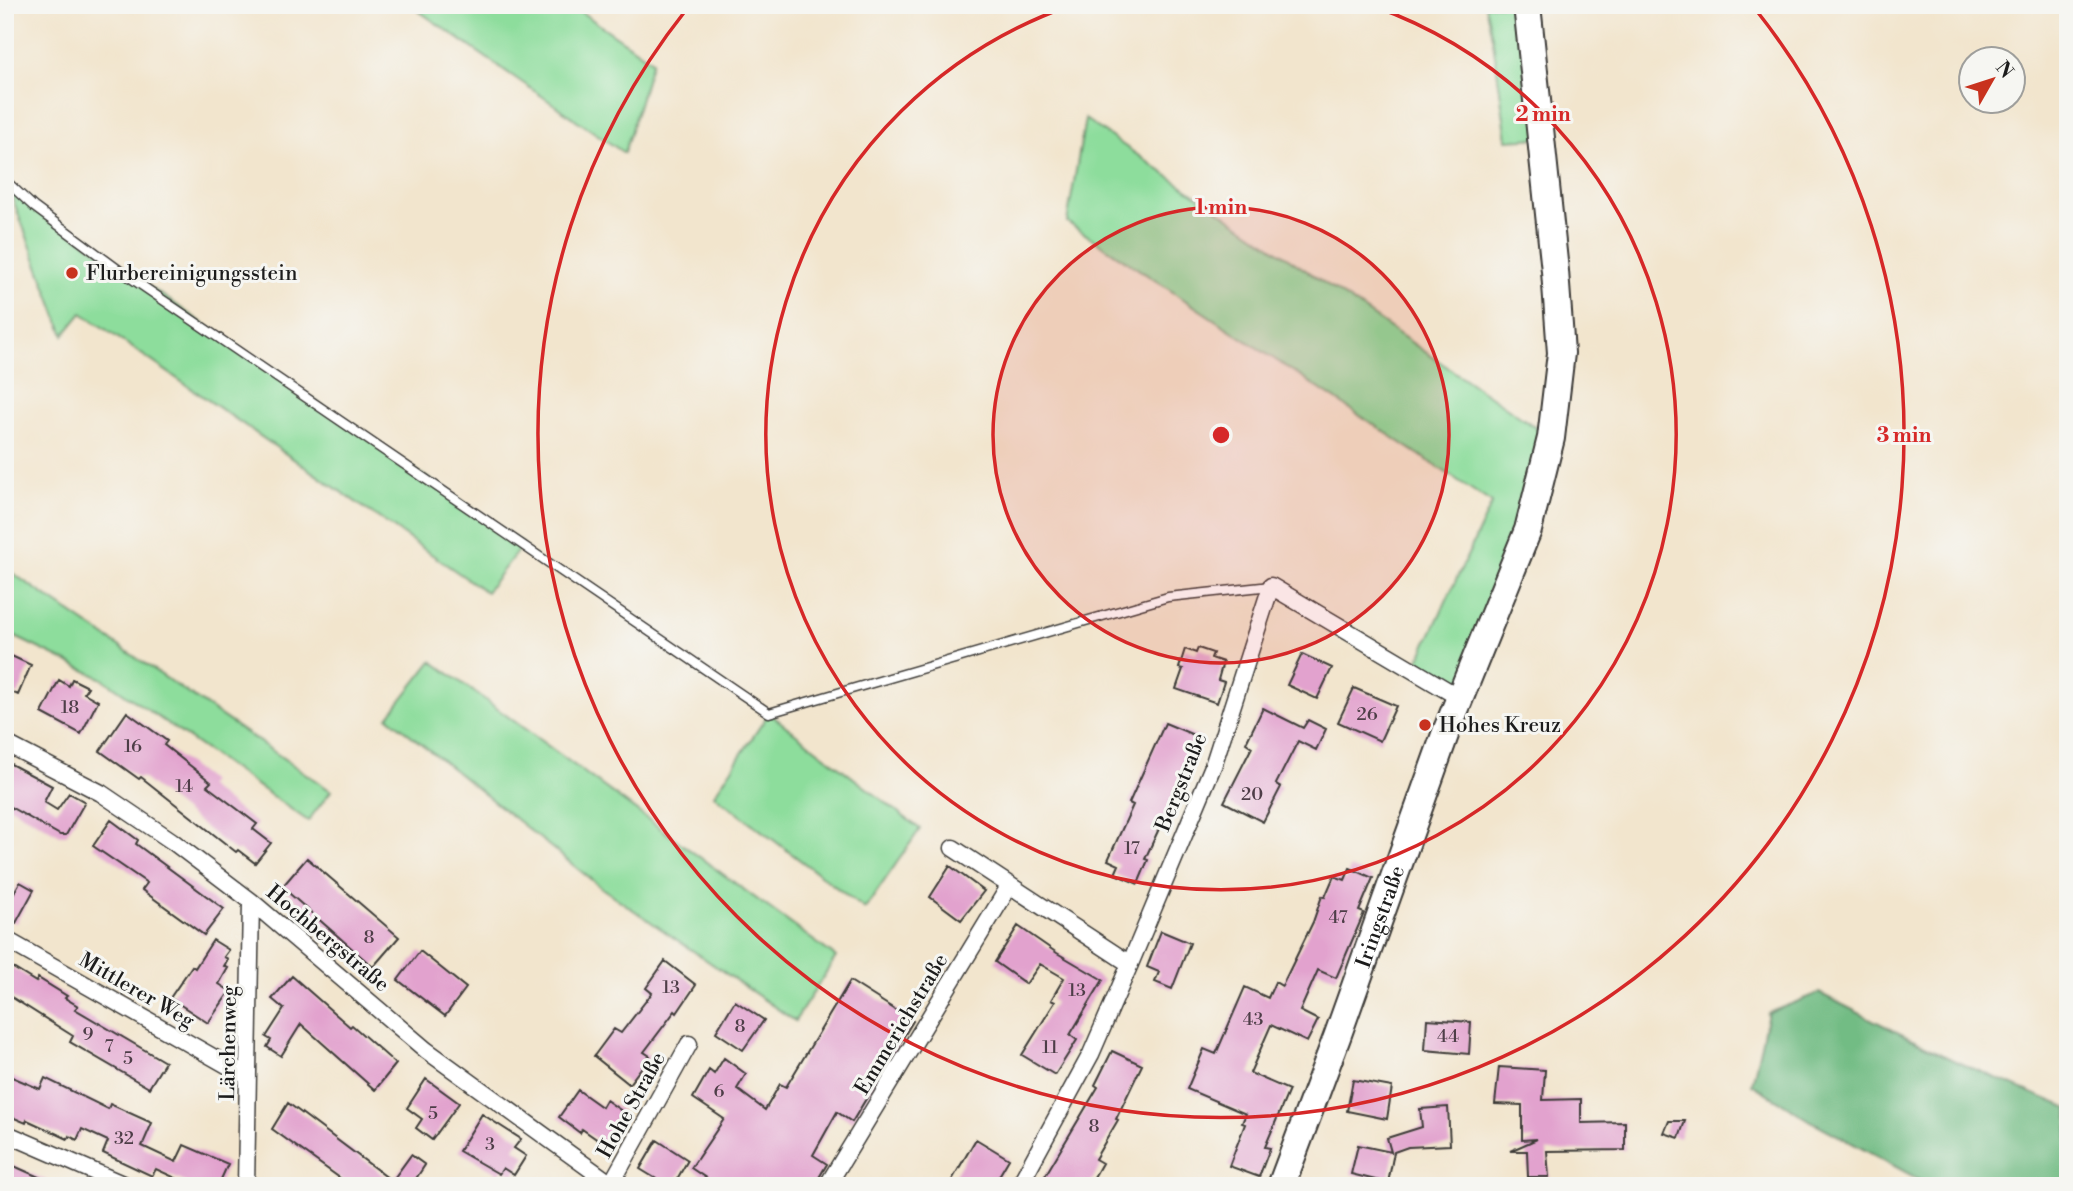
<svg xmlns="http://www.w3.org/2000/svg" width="2073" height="1191" viewBox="0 0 2073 1191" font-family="'Libre Bodoni',serif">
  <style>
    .green { fill: #8ddd9c; stroke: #547c5c; stroke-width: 2 }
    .forest { fill: #72bc84; stroke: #476c50; stroke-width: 2 }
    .building { fill: #e2a2ce }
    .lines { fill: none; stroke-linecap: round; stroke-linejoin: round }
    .lane-casing { stroke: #3c3a37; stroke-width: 11 }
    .street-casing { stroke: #3c3a37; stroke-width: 19 }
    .primary-casing { stroke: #3c3a37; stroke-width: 30 }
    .lane { stroke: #fff; stroke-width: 8 }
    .street { stroke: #fff; stroke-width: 16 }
    .primary { stroke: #fff; stroke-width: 26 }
    .ring { fill: none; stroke: #d62828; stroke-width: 3.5 }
    .poi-dot { fill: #c8321e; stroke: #f6f6f2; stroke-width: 2.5 }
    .labels { text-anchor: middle; stroke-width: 6; stroke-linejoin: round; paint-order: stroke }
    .number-label { font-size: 18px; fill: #4e3e48 }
    .poi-label { font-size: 21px; fill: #1c1c1c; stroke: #f6f6f2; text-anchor: start }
    .street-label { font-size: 21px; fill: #1c1c1c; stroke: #f6f6f2 }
    .centre { fill: #d62828; stroke: #f6f6f2; stroke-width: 3.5 }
    .ring-label { font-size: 21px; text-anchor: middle; font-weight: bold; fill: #d62828; stroke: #f6f6f2; stroke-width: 6; stroke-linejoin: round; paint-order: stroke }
  </style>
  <rect width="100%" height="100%" fill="#f6f6f2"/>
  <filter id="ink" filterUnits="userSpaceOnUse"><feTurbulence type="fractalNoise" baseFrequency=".0143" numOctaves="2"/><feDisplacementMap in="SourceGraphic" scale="14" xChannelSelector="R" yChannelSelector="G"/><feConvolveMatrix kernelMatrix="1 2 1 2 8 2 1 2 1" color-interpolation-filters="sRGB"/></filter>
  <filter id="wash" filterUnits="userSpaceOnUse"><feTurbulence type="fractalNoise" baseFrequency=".00686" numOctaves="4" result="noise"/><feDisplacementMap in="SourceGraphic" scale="28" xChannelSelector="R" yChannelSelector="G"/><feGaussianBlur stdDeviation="1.57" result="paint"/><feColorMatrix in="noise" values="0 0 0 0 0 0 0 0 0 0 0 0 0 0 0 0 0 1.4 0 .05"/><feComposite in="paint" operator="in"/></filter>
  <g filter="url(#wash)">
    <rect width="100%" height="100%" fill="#f2e5cd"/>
    <path class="green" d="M 410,5 L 571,5 L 652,61 L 624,153 Z
      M 1485,5 L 1527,5 L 1540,138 L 1507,140 L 1493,41 Z
      M 1085,119 L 1551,438 L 1460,698 L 1413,672 L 1492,503 L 1067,222 Z
      M 6,181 L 34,207 L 523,544 L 486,592 L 82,313 L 64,335 Z
      M 5,568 L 331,791 L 308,821 L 103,679 L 5,632 Z
      M 432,661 L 836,957 L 795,1021 L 603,889 L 388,717 Z
      M 769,713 L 920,829 L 865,909 L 714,795 Z"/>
    <path class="forest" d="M 1819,993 L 1953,1060 L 2068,1108 L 2068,1186 L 1931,1186 L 1811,1121 L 1752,1084 L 1768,1013 Z"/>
    <g id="blocks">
      <path class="building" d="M 1198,648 L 1213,653 L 1211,658 L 1223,662 L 1218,680 L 1224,682 L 1217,703 L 1176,689 L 1183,669 L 1179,668 L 1185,649 L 1196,653 Z
        M 5,653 L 31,665 L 18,695 L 5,689 Z
        M 1302,654 L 1332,668 L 1317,699 L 1287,685 Z
        M 72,679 L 88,687 L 84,693 L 98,701 L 81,734 L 42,713 L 59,680 L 69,686 Z
        M 1354,688 L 1396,706 L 1380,741 L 1338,722 Z
        M 1263,708 L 1303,728 L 1308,720 L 1326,729 L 1316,750 L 1298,741 L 1276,784 L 1281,787 L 1263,822 L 1224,802 L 1252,747 L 1246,743 Z
        M 127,712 L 167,741 L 164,745 L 211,782 L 207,786 L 257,824 L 253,829 L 271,843 L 255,863 L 238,850 L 236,852 L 141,777 L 139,779 L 100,751 Z
        M 1165,723 L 1201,738 L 1145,859 L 1148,860 L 1138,884 L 1115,874 L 1119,865 L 1108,860 L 1133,805 L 1129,803 Z
        M 5,761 L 52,786 L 44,802 L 57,810 L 69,793 L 85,802 L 66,835 L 60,835 L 5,804 Z
        M 111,820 L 138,840 L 136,844 L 224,909 L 204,935 L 142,890 L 147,883 L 93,846 Z
        M 307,858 L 399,937 L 373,967 L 282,887 Z
        M 950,866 L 984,891 L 961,920 L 930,897 Z
        M 1350,868 L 1373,878 L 1359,911 L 1364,913 L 1336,978 L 1318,970 L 1300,1011 L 1318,1020 L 1307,1042 L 1271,1025 L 1250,1073 L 1289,1090 L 1265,1147 L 1270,1148 L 1259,1177 L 1229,1166 L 1245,1124 L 1242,1123 L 1246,1114 L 1187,1089 L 1204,1049 L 1216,1054 L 1245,987 L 1268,998 L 1275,982 L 1282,986 L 1313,922 L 1322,896 L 1325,897 L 1334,876 L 1345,880 Z
        M 20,882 L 34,890 L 16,923 L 5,917 L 5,908 Z
        M 1018,926 L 1057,953 L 1103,980 L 1070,1035 L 1077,1040 L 1055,1075 L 1022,1055 L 1055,1002 L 1051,1000 L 1064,978 L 1040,964 L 1026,984 L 995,962 Z
        M 1161,931 L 1190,943 L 1172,989 L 1155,982 L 1159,972 L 1147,967 Z
        M 213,940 L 229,950 L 224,957 L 228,959 L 224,966 L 228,968 L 219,984 L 230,991 L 208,1023 L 170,998 L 192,966 L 195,968 Z
        M 420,951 L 466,988 L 445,1016 L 398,980 Z
        M 665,961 L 696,985 L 677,1013 L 675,1011 L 644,1052 L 650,1056 L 629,1084 L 594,1056 L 614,1029 L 621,1033 L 652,993 L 646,988 Z
        M 5,963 L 36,982 L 38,978 L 67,996 L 65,998 L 78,1006 L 75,1009 L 165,1062 L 149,1088 L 70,1042 L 73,1036 L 5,993 Z
        M 292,976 L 350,1027 L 352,1025 L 396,1064 L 375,1090 L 301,1024 L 281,1056 L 267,1047 L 271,1040 L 266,1037 L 284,1009 L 272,999 Z
        M 850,981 L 913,1021 L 852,1122 L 837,1112 L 813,1155 L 827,1164 L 814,1186 L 718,1186 L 691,1168 L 724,1119 L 693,1098 L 709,1070 L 714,1074 L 724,1058 L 746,1074 L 737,1089 L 765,1110 L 780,1084 L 786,1087 Z
        M 735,1001 L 764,1020 L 743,1050 L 716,1032 Z
        M 1427,1019 L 1471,1022 L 1469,1054 L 1425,1050 Z
        M 1112,1051 L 1142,1065 L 1116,1119 L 1118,1120 L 1095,1159 L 1102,1163 L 1089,1186 L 1039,1186 L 1098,1087 L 1095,1085 Z
        M 1499,1067 L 1545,1070 L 1543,1100 L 1581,1099 L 1581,1123 L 1625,1122 L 1625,1150 L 1547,1151 L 1549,1177 L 1528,1177 L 1527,1151 L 1510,1151 L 1537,1139 L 1522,1140 L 1522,1105 L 1495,1104 Z
        M 5,1074 L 40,1089 L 45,1078 L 108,1109 L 110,1104 L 152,1123 L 142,1146 L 176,1162 L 184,1145 L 228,1164 L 218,1186 L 193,1186 L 156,1169 L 152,1176 L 103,1153 L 108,1141 L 82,1129 L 77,1140 L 69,1136 L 68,1139 L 27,1120 L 26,1123 L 5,1114 Z
        M 426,1079 L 459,1103 L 432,1140 L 416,1128 L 422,1119 L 407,1108 Z
        M 1353,1080 L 1392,1087 L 1387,1119 L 1347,1111 Z
        M 578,1090 L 602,1107 L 606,1100 L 623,1112 L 619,1117 L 624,1121 L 608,1147 L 582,1129 L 580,1133 L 559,1117 Z
        M 288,1103 L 392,1181 L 411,1155 L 425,1165 L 411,1186 L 351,1186 L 272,1129 Z
        M 1448,1107 L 1450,1145 L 1408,1147 L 1394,1152 L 1388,1183 L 1351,1174 L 1358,1145 L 1391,1152 L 1387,1138 L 1422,1127 L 1420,1109 Z
        M 482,1114 L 521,1139 L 514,1148 L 526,1156 L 514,1175 L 503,1168 L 499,1174 L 459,1151 Z
        M 1669,1121 L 1685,1121 L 1679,1138 L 1664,1133 Z
        M 976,1139 L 1009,1159 L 993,1186 L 962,1186 L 952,1180 Z
        M 657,1140 L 688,1160 L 673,1186 L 668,1186 L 640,1169 Z
        M 5,1162 L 59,1186 L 5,1186 Z"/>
    </g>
  </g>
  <g filter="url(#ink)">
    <use href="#blocks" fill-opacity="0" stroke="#3c3a37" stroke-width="2"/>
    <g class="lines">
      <defs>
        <path id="lane" d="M 5,180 L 34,207 L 119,270 L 769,713 L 1168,597 L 1271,586"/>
        <path id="street" d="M 5,743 L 101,793 L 172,841 L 251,901 L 426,1050 L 611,1184
          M 953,848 L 1130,964
          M 5,939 L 248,1077
          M 5,1133 L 127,1186
          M 246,1186 L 251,901
          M 610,1186 L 689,1044
          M 827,1186 L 1010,885
          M 1019,1186 L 1091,1054 L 1130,964 L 1213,766 L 1271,586 L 1460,698"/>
        <g id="primary">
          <path id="s1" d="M 1281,1186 L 1337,1037 L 1446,732 L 1528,530 L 1551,438 L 1561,353 L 1555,271 L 1527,5"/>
        </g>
      </defs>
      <use href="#lane" class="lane-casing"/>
      <use href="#street" class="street-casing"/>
      <use href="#primary" class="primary-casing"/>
      <use href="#lane" class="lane"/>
      <use href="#street" class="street"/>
      <use href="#primary" class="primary"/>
    </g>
  </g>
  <circle cx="1221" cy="435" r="228" fill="#d62828" fill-opacity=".12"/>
  <g class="ring">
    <circle cx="1221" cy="435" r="228"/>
    <path d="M1373 6A455 455 0 1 1 1069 6"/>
    <path d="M1756 10A683 683 0 1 1 686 10"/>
  </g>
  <g class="poi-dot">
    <circle cx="72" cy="273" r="7"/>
    <circle cx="1425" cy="725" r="7"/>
  </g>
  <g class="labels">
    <g class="number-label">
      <text x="70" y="713">18</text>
      <text x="1367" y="720">26</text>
      <text x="133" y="752">16</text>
      <text x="184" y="792">14</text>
      <text x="1252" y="800">20</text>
      <text x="1132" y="854">17</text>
      <text x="1338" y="923">47</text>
      <text x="369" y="943">8</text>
      <text x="671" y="993">13</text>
      <text x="1077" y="996">13</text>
      <text x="1253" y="1025">43</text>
      <text x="740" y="1032">8</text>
      <text x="88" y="1040">9</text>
      <text x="1448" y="1042">44</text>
      <text x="109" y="1052">7</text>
      <text x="1050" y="1053">11</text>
      <text x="128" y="1064">5</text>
      <text x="719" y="1097">6</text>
      <text x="433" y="1119">5</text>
      <text x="1094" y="1132">8</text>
      <text x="124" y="1144">32</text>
      <text x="490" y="1150">3</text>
    </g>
    <g class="poi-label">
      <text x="86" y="280">Flurbereinigungsstein</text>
      <text x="1439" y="732">Hohes Kreuz</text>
    </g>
    <g class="street-label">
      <text transform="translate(1181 782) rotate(-68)" y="7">Bergstraße</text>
      <text dy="7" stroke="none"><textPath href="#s1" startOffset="287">Iringstraße</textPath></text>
      <text transform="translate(328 938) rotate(40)" y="7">Hochbergstraße</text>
      <text transform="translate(137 990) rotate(30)" y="7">Mittlerer Weg</text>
      <text transform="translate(901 1024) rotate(-59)" y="7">Emmerichstraße</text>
      <text transform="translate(228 1043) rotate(-89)" y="7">Lärchenweg</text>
      <text transform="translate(631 1105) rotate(-61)" y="7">Hohe Straße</text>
    </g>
  </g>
  <circle cx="1221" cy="435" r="10" class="centre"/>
  <g class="ring-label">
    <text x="1543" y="121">2 min</text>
    <text x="1221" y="214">1 min</text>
    <text x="1904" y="442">3 min</text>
  </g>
  <rect width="2073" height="1191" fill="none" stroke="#f6f6f2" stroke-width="28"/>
  <g transform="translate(1992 80) rotate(51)"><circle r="33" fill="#f6f6f2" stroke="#9f9f9c" stroke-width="2"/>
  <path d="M0-5L12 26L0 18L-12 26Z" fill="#c8321e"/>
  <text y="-10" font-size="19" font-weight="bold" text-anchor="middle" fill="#1c1c1c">N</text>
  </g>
</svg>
